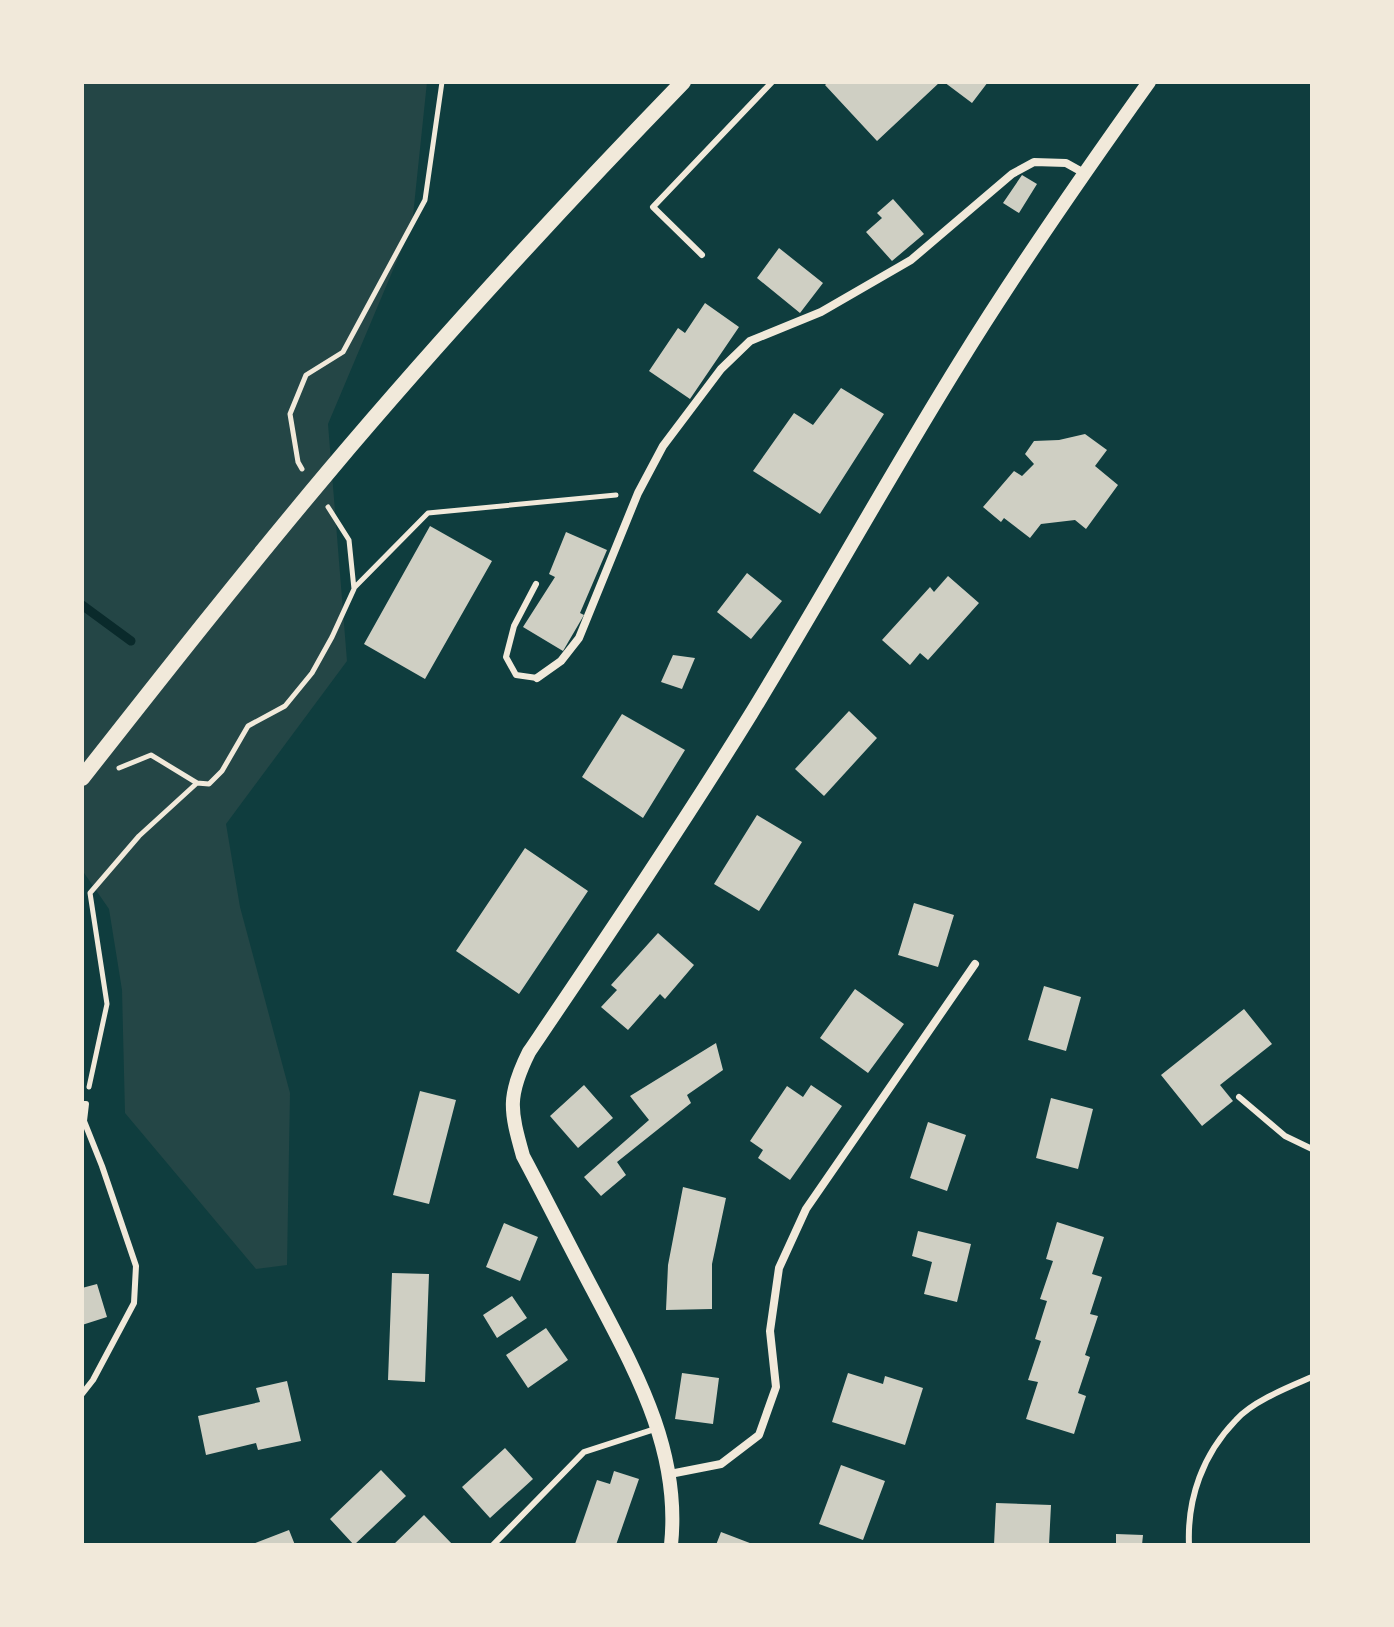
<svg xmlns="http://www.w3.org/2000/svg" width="1394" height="1627" viewBox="0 0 1394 1627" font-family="Helvetica,sans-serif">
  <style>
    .green { fill: #244646 }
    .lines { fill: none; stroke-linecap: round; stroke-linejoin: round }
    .stream { stroke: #0a2a2b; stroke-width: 9 }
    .building { fill: #cfcfc3 }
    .path { stroke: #f1e9da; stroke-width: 5 }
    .service { stroke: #f1e9da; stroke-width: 6 }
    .minor { stroke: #f1e9da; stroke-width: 8 }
    .tertiary { stroke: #f1e9da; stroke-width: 14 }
    .secondary { stroke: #f1e9da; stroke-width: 16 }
  </style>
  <rect width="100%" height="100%" fill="#0f3d3e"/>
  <path class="green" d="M 82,82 L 427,82 L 412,225 L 328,424 L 347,661 L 226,824 L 240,907 L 290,1093 L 287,1265 L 256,1269 L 125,1113 L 122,990 L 109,909 L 82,870 Z"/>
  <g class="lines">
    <path class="stream" d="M 82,605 L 131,641"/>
  </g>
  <path class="building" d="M 828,82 L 940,82 L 877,141 L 825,85 Z
    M 944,82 L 988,82 L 972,103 Z
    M 1022,175 L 1037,184 L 1019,213 L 1003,203 Z
    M 893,199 L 924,234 L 892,261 L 866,232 L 882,218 L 877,213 Z
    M 779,248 L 823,283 L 800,313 L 757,278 Z
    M 705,303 L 739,327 L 690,399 L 649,371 L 678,328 L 685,333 Z
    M 841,388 L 884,414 L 820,514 L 753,471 L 794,413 L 813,425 Z
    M 1085,434 L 1107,450 L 1095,466 L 1118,485 L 1086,529 L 1075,520 L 1041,524 L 1030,538 L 1004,518 L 1001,522 L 983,507 L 1014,471 L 1022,476 L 1034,464 L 1025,454 L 1034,441 L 1059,440 Z
    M 430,526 L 492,561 L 425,679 L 364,644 Z
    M 566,532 L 607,550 L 580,613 L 584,615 L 563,651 L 523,627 L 555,577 L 549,574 Z
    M 747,573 L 782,601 L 751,639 L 717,612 Z
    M 948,576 L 979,603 L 928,660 L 920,653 L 910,665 L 882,640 L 930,587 L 934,592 Z
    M 673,655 L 695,658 L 682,689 L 661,682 Z
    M 849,711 L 877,738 L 824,796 L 795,769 Z
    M 622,714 L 685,750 L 643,818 L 582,777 Z
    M 757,815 L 802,842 L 759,911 L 714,884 Z
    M 525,848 L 588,891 L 519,994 L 456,951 Z
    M 914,903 L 954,915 L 938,967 L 898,955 Z
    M 658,933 L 694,965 L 665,999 L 660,994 L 628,1030 L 601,1007 L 617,990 L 611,985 Z
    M 1044,986 L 1081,997 L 1066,1051 L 1028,1040 Z
    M 855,989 L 904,1024 L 868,1073 L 820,1038 Z
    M 1244,1009 L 1272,1044 L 1220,1085 L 1233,1101 L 1202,1126 L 1161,1075 Z
    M 716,1043 L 723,1070 L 687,1095 L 691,1103 L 617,1162 L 626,1175 L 601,1196 L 584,1177 L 649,1120 L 630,1096 Z
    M 584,1085 L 613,1118 L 578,1148 L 550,1116 Z
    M 811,1085 L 842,1106 L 790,1180 L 758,1158 L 763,1150 L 750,1141 L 787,1086 L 803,1097 Z
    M 420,1091 L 456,1100 L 429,1204 L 393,1195 Z
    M 1051,1098 L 1093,1109 L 1078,1169 L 1036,1158 Z
    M 928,1122 L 966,1135 L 947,1191 L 910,1178 Z
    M 683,1187 L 726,1198 L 712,1264 L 712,1309 L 666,1310 L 668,1265 Z
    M 1057,1222 L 1104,1237 L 1092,1274 L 1102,1277 L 1090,1314 L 1098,1316 L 1085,1355 L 1090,1357 L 1078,1393 L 1086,1396 L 1074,1434 L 1026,1419 L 1038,1382 L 1028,1380 L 1041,1341 L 1035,1339 L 1047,1301 L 1040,1299 L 1053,1261 L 1046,1259 Z
    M 504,1223 L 538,1237 L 520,1281 L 486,1267 Z
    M 918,1231 L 971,1244 L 957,1302 L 924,1294 L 932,1262 L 912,1256 Z
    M 392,1273 L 429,1274 L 425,1382 L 388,1380 Z
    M 97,1284 L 107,1317 L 82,1325 L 82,1288 Z
    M 512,1296 L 527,1318 L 497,1338 L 483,1315 Z
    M 546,1328 L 568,1360 L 528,1388 L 506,1355 Z
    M 682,1373 L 719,1378 L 713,1424 L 675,1419 Z
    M 848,1373 L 883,1384 L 885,1376 L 923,1388 L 905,1445 L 832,1422 Z
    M 287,1381 L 301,1441 L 258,1450 L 256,1443 L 206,1455 L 198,1416 L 260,1402 L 256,1388 Z
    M 505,1448 L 533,1479 L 490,1518 L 462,1487 Z
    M 841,1465 L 885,1481 L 863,1540 L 819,1524 Z
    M 381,1470 L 406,1496 L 354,1545 L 330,1519 Z
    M 614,1471 L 639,1479 L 616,1545 L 575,1544 L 597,1480 L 610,1484 Z
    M 996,1503 L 1051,1505 L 1049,1545 L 994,1545 Z
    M 424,1515 L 453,1545 L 393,1545 Z
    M 289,1530 L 295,1545 L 250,1545 Z
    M 721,1532 L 755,1545 L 716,1545 Z
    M 1116,1534 L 1143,1535 L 1142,1545 L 1116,1545 Z"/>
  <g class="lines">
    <path class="path" d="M 302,469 L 298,462 L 290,414 L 306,375 L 343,352 L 425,200 L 442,82
      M 354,588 L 428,513 L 616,495
      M 119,768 L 151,755 L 197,783 L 209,784 L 222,771 L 248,726 L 285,706 L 312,673 L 332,637 L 354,589 L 349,540 L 328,507
      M 89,1087 L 107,1004 L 90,893 L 139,836 L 197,783"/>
    <path class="service" d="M 702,255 L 653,207 L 772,82
      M 536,584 L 514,626 L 506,657 L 516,675 L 537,678
      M 1239,1097 L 1285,1136 L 1312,1149
      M 82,1104 L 86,1104 L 84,1121 L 102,1166 L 136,1266 L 134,1303 L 93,1380 L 82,1394
      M 493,1545 L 584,1452 L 655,1429
      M 1189,1545 C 1187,1498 1203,1454 1236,1420 C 1253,1401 1289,1387 1312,1377"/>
    <path class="minor" d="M 537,678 L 561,661 L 579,638 L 638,493 L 663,446 L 721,369 L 750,341 L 821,312 L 911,260 L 1012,174 L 1034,162 L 1066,163 L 1084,173
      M 670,1474 L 721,1464 L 759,1435 L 776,1387 L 770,1331 L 779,1268 L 806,1209 L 975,964"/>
    <path class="tertiary" d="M 671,1545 C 681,1451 636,1372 594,1292 C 570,1247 547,1201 523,1156 C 510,1110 507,1096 529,1052 C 604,941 680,829 751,714 C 822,598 888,478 960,362 C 1019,266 1084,173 1149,82"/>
    <path class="secondary" d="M 82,778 C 163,675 244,572 329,471 C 442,337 561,208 683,82"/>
  </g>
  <rect width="1394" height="1627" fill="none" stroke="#f1e9da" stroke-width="168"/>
</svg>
